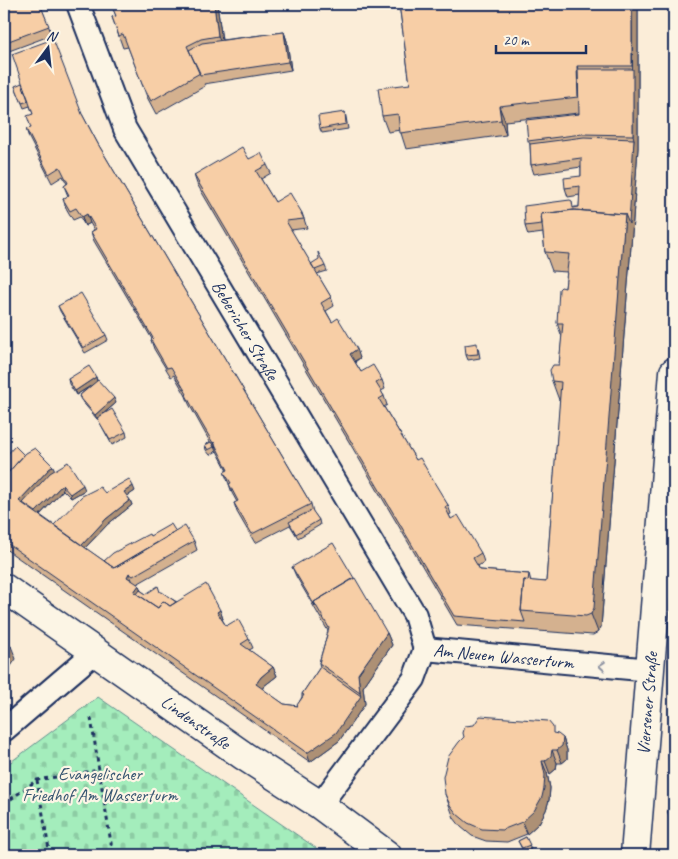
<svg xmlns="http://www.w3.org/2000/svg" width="678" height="859" viewBox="0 0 678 859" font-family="Caveat,sans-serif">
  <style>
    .cemetery { fill: url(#cemetery-stones); stroke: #608e8d }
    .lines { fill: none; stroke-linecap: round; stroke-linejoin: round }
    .street-casing { stroke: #1b2f5e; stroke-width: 26 }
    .secondary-casing { stroke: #1b2f5e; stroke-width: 31 }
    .path { stroke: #1b2f5e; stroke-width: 3; stroke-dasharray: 4 4; stroke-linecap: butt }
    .street { stroke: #fcf5e5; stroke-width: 22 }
    .secondary { stroke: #fcf5e5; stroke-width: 28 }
    .wall { fill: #d4b18f; stroke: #1b2f5e }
    .shaded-wall { fill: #ad9074; stroke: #1b2f5e }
    .building { fill: #f7cea6; stroke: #1b2f5e }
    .oneway { stroke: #8c92a2 }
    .labels { text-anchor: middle; stroke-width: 4.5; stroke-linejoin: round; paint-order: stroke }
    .street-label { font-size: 18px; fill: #1b2f5e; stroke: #fcf5e5 }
    .park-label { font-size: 18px; fill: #365571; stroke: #fcf5e5 }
  </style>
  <defs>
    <pattern id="cemetery-stones" width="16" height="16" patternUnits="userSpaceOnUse" patternTransform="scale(1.25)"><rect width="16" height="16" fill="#a4edbc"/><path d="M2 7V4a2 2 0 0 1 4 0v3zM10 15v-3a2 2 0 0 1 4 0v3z" fill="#8dcca4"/></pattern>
  </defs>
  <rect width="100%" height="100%" fill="#fbedd8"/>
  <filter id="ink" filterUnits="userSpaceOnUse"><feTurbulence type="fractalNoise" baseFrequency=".02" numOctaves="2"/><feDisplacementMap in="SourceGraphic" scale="10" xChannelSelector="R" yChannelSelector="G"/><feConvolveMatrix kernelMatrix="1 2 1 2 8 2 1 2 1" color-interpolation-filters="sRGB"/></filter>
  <g filter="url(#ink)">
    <path class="cemetery" d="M 98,697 L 326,855 L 4,855 L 4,767 Z"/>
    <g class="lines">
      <defs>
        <g id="street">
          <path id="s1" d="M 78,4 L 125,129 L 415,615 L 425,649"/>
          <path id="s2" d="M 425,649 L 651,670"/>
          <path d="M 4,730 L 94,653"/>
          <path d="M 320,805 L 414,679 L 425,649"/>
        </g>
        <g id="secondary">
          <path id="s3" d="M 4,588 L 244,756 L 320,805 L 387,855"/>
          <path id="s4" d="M 635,855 L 674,372"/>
        </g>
      </defs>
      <use href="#street" class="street-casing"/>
      <use href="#secondary" class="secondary-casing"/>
      <path class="path" d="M 91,718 L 99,770
        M 37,780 L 50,855
        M 4,804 L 37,780 L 99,770 L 113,855
        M 244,855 L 291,850 L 292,855"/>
      <use href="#street" class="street"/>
      <use href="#secondary" class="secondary"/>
    </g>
    <path class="wall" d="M 40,4 L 52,35 L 9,51 L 4,38 Z
      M 111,4 L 217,4 L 222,40 L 284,32 L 287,41 L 291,70 L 204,84 L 205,86 L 156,114 L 147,97 L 128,47 L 123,48 L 112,17 L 116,16 Z
      M 399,4 L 638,4 L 638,148 L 632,233 L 601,627 L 598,632 L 593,635 L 457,625 L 197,184 L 194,175 L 249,159 L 267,165 L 271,173 L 261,179 L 275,202 L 302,213 L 307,228 L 291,230 L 311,264 L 325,266 L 327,271 L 317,274 L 331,297 L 334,306 L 326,311 L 332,322 L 360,358 L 355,362 L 361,372 L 382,380 L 385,389 L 381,391 L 384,396 L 387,405 L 384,407 L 416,460 L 448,505 L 451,514 L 449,515 L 451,519 L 481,553 L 484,562 L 478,566 L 480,570 L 529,574 L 531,581 L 546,582 L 560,401 L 559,400 L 552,381 L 559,365 L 562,337 L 557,323 L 565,288 L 567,272 L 552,271 L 545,252 L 543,233 L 528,235 L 525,226 L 575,207 L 579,207 L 580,195 L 568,197 L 565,188 L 581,176 L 581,167 L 534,174 L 531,165 L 530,144 L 528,141 L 579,114 L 579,113 L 505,121 L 506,135 L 406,149 L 400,130 L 388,132 L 382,116 L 410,84 Z
      M 15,86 L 82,114 L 98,144 L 311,504 L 313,512 L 319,520 L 320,525 L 298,538 L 290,525 L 255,543 L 237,512 L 234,503 L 237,502 L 232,493 L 229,484 L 224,472 L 227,470 L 217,451 L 210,455 L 206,450 L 205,445 L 210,442 L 189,404 L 186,396 L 174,375 L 171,377 L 154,349 L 151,340 L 152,339 L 94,241 L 91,232 L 94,230 L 90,223 L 85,226 L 80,217 L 73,220 L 66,208 L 63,199 L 68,196 L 64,186 L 67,184 L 63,176 L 52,183 L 29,138 L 26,129 L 31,128 L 33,114 L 30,106 L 24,108 Z
      M 345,112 L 346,117 L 348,129 L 322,133 L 320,129 Z
      M 58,306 L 106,335 L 108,340 L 85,353 L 60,311 Z
      M 478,347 L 480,358 L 468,360 L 466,355 Z
      M 96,377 L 97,380 L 116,403 L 101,416 L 126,432 L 127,437 L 112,445 L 98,419 L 97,419 L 81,400 L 79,396 L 89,387 L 76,395 L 69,384 L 68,379 Z
      M 24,455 L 55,470 L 85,490 L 71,498 L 63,490 L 40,515 L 54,525 L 105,493 L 135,491 L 127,496 L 130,500 L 132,505 L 108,524 L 85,548 L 104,561 L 150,536 L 176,532 L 194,541 L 197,550 L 137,584 L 139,585 L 140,590 L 146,594 L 160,592 L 177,602 L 220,610 L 223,619 L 222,619 L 226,626 L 249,639 L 253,648 L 249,650 L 273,667 L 277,676 L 264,686 L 262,689 L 284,704 L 297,706 L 302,697 L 302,694 L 320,667 L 319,663 L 328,631 L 296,576 L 292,567 L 387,633 L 392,645 L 363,687 L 365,704 L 339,741 L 310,762 L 4,548 L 4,458 Z
      M 556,734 L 563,738 L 567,750 L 567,759 L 562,763 L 557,763 L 556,769 L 550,774 L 547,773 L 550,788 L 549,800 L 546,810 L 539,823 L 527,834 L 507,842 L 486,841 L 472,836 L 461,827 L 454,818 L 445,794 Z
      M 674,758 L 674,855 L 672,823 L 668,813 Z
      M 526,837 L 531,849 L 524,853 L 518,841 Z"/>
    <path class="shaded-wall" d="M 214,4 L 217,4 L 223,49 L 218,36 Z
      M 632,4 L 638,4 L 638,148 L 632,233 L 601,627 L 598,632 L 591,614 L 625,214 L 634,139 L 633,135 Z
      M 284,32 L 287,41 L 291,70 L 288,62 Z
      M 577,66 L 583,81 L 583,112 L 578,97 Z
      M 499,106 L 505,121 L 506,135 L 501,120 Z
      M 87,214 L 90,223 L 85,226 L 82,217 Z
      M 357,349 L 360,358 L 353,362 L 350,354 Z
      M 96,377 L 97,382 L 76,395 L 75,391 Z
      M 114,398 L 116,403 L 97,419 L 95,415 Z
      M 214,442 L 217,451 L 216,452 L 213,443 Z
      M 53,466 L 57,475 L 25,507 L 19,501 L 49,469 Z
      M 62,485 L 63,490 L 36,519 L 34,514 Z
      M 83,485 L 85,490 L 71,498 L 70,494 Z
      M 133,486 L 135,491 L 126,497 L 124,492 Z
      M 130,500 L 132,505 L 108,524 L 82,551 L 80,547 L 106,519 Z
      M 129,573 L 133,582 L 127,577 Z
      M 139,585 L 142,594 L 139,598 L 134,592 Z
      M 220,610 L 223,619 L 221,620 L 217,612 Z
      M 387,633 L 392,645 L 363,687 L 365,704 L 339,741 L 310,762 L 307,753 L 361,696 L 360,692 L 358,674 Z
      M 11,646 L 16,659 L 4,676 L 4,657 Z
      M 273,667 L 277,676 L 264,686 L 259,693 L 256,684 L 261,677 Z
      M 563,738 L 567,750 L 567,759 L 562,763 L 557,750 Z
      M 552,750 L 557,763 L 556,769 L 550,774 L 545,761 Z
      M 542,761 L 547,773 L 550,788 L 549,800 L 546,810 L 539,823 L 527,834 L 522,822 Z"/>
    <path class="building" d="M 4,4 L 40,4 L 49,26 L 6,42 L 4,38 Z
      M 111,4 L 214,4 L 218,36 L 201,39 L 187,46 L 200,73 L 151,101 L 142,84 L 123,34 L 119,36 L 112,17 L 116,16 Z
      M 399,4 L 632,4 L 632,66 L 577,66 L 578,97 L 499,106 L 501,120 L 400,133 L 398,114 L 382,116 L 378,88 L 410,84 Z
      M 284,32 L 288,62 L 200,75 L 189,50 L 202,43 Z
      M 53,39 L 82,114 L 98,144 L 311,504 L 252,534 L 234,503 L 238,501 L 229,484 L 231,483 L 224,472 L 228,470 L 214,442 L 213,443 L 199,419 L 186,395 L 187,394 L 171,367 L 167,368 L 151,340 L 153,338 L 91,232 L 96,229 L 87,214 L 82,217 L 76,208 L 70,211 L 63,199 L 69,195 L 64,186 L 68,183 L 60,167 L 49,174 L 26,129 L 31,128 L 27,116 L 33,114 L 12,54 Z
      M 578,69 L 633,69 L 633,135 L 582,134 L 528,141 L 526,120 L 579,114 Z
      M 22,83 L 29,101 L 22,103 L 15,86 Z
      M 345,112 L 346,124 L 320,129 L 318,116 Z
      M 584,137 L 634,139 L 629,224 L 625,214 L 574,210 L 541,214 L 542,224 L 525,226 L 524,206 L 570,200 L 572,201 L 573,208 L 579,207 L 580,186 L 565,188 L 564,178 L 581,176 L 581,158 L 531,165 L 530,144 Z
      M 242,147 L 249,159 L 261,153 L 267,165 L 256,171 L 275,202 L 290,193 L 302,213 L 301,213 L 304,219 L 286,221 L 331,297 L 321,303 L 332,322 L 338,318 L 357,349 L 350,354 L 361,372 L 373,365 L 382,380 L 376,383 L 384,396 L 379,399 L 416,460 L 420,458 L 434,482 L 448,505 L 445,507 L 451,519 L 458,515 L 481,553 L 473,558 L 480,570 L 529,574 L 528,581 L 524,580 L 521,611 L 525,622 L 454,616 L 194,175 Z
      M 574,210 L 625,214 L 594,608 L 591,614 L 586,616 L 521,611 L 524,580 L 546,582 L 561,382 L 552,381 L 550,370 L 553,365 L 559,365 L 563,323 L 557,323 L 559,289 L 561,287 L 565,288 L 569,254 L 545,252 L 541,214 Z
      M 318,252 L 325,266 L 315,270 L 311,264 L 319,259 Z
      M 81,293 L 106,335 L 83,348 L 58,306 Z
      M 477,343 L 478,354 L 466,355 L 465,345 Z
      M 89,366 L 96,377 L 75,391 L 68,379 Z
      M 98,380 L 114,398 L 95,415 L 79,396 Z
      M 112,409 L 126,432 L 110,440 L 97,418 Z
      M 211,442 L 214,447 L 208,450 L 205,445 Z
      M 15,446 L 24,455 L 4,477 L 4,458 Z
      M 35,448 L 53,466 L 49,469 L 19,501 L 114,568 L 185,526 L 194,541 L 133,576 L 129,573 L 127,577 L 139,585 L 134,592 L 158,608 L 163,601 L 170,606 L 206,584 L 220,610 L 217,612 L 226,626 L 238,619 L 249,639 L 241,644 L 273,667 L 261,677 L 256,684 L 284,704 L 298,706 L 297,705 L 304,695 L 302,694 L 320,667 L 361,696 L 336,733 L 307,753 L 4,541 L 4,477 L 26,453 Z
      M 68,462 L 83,485 L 70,494 L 62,485 L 36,512 L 23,503 L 50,473 Z
      M 129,479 L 133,486 L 124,492 L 130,500 L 106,519 L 82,545 L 54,525 L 82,496 L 100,487 L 105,493 Z
      M 312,510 L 319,520 L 296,534 L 289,522 Z
      M 171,524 L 176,532 L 114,568 L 104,561 L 113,553 L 145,536 L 149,534 L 150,536 Z
      M 333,543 L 354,578 L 314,602 L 315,606 L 292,567 Z
      M 355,578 L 387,633 L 358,674 L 360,692 L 319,663 L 329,628 L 314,602 Z
      M 158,586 L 160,592 L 162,592 L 176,602 L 170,606 L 163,601 L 158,608 L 137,594 L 140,590 L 146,594 Z
      M 4,641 L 11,646 L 4,657 Z
      M 480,716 L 548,721 L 553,727 L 553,733 L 558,734 L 563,738 L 562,746 L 557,750 L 552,750 L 551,756 L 545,761 L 542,761 L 545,775 L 544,788 L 542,797 L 534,811 L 522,822 L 502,830 L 482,829 L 468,823 L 457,814 L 450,805 L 445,794 L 443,777 L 448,757 L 459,742 L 464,737 L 463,733 L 465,726 L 474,725 Z
      M 672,758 L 674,758 L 674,813 L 668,813 Z
      M 672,823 L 674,823 L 674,855 L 669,855 Z
      M 526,837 L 530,845 L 522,848 L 518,841 Z"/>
    <defs><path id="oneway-chevron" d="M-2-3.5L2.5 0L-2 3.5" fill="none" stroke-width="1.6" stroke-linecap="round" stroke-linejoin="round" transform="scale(1.25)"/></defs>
    <use class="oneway" href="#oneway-chevron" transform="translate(602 666) rotate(-175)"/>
  </g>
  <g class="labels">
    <g class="street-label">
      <text dy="6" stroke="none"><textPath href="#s1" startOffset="368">Bebericher Straße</textPath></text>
      <text dy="6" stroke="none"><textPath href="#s2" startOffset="79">Am Neuen Wasserturm</textPath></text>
      <text dy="6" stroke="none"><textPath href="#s4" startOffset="152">Viersener Straße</textPath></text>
      <text dy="6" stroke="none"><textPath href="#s3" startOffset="234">Lindenstraße</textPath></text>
    </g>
    <g class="park-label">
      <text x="100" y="780">Evangelischer<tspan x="100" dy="21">Friedhof Am Wasserturm</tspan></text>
    </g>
  </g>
  <rect width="678" height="859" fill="none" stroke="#fcf5e5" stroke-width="20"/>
  <rect x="10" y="10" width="658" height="839" fill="none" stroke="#1b2f5e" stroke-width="2" filter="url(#ink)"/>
  <g transform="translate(48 48) rotate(15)" stroke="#fcf5e5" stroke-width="4" paint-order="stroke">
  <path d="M0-4L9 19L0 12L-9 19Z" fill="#1b2f5e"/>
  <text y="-8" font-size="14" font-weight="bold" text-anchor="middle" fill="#1b2f5e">N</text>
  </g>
  <path d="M496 45v8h90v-8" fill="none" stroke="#1b2f5e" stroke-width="2.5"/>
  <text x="503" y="45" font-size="15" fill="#1b2f5e" stroke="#fcf5e5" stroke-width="4" paint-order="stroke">20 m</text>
</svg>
